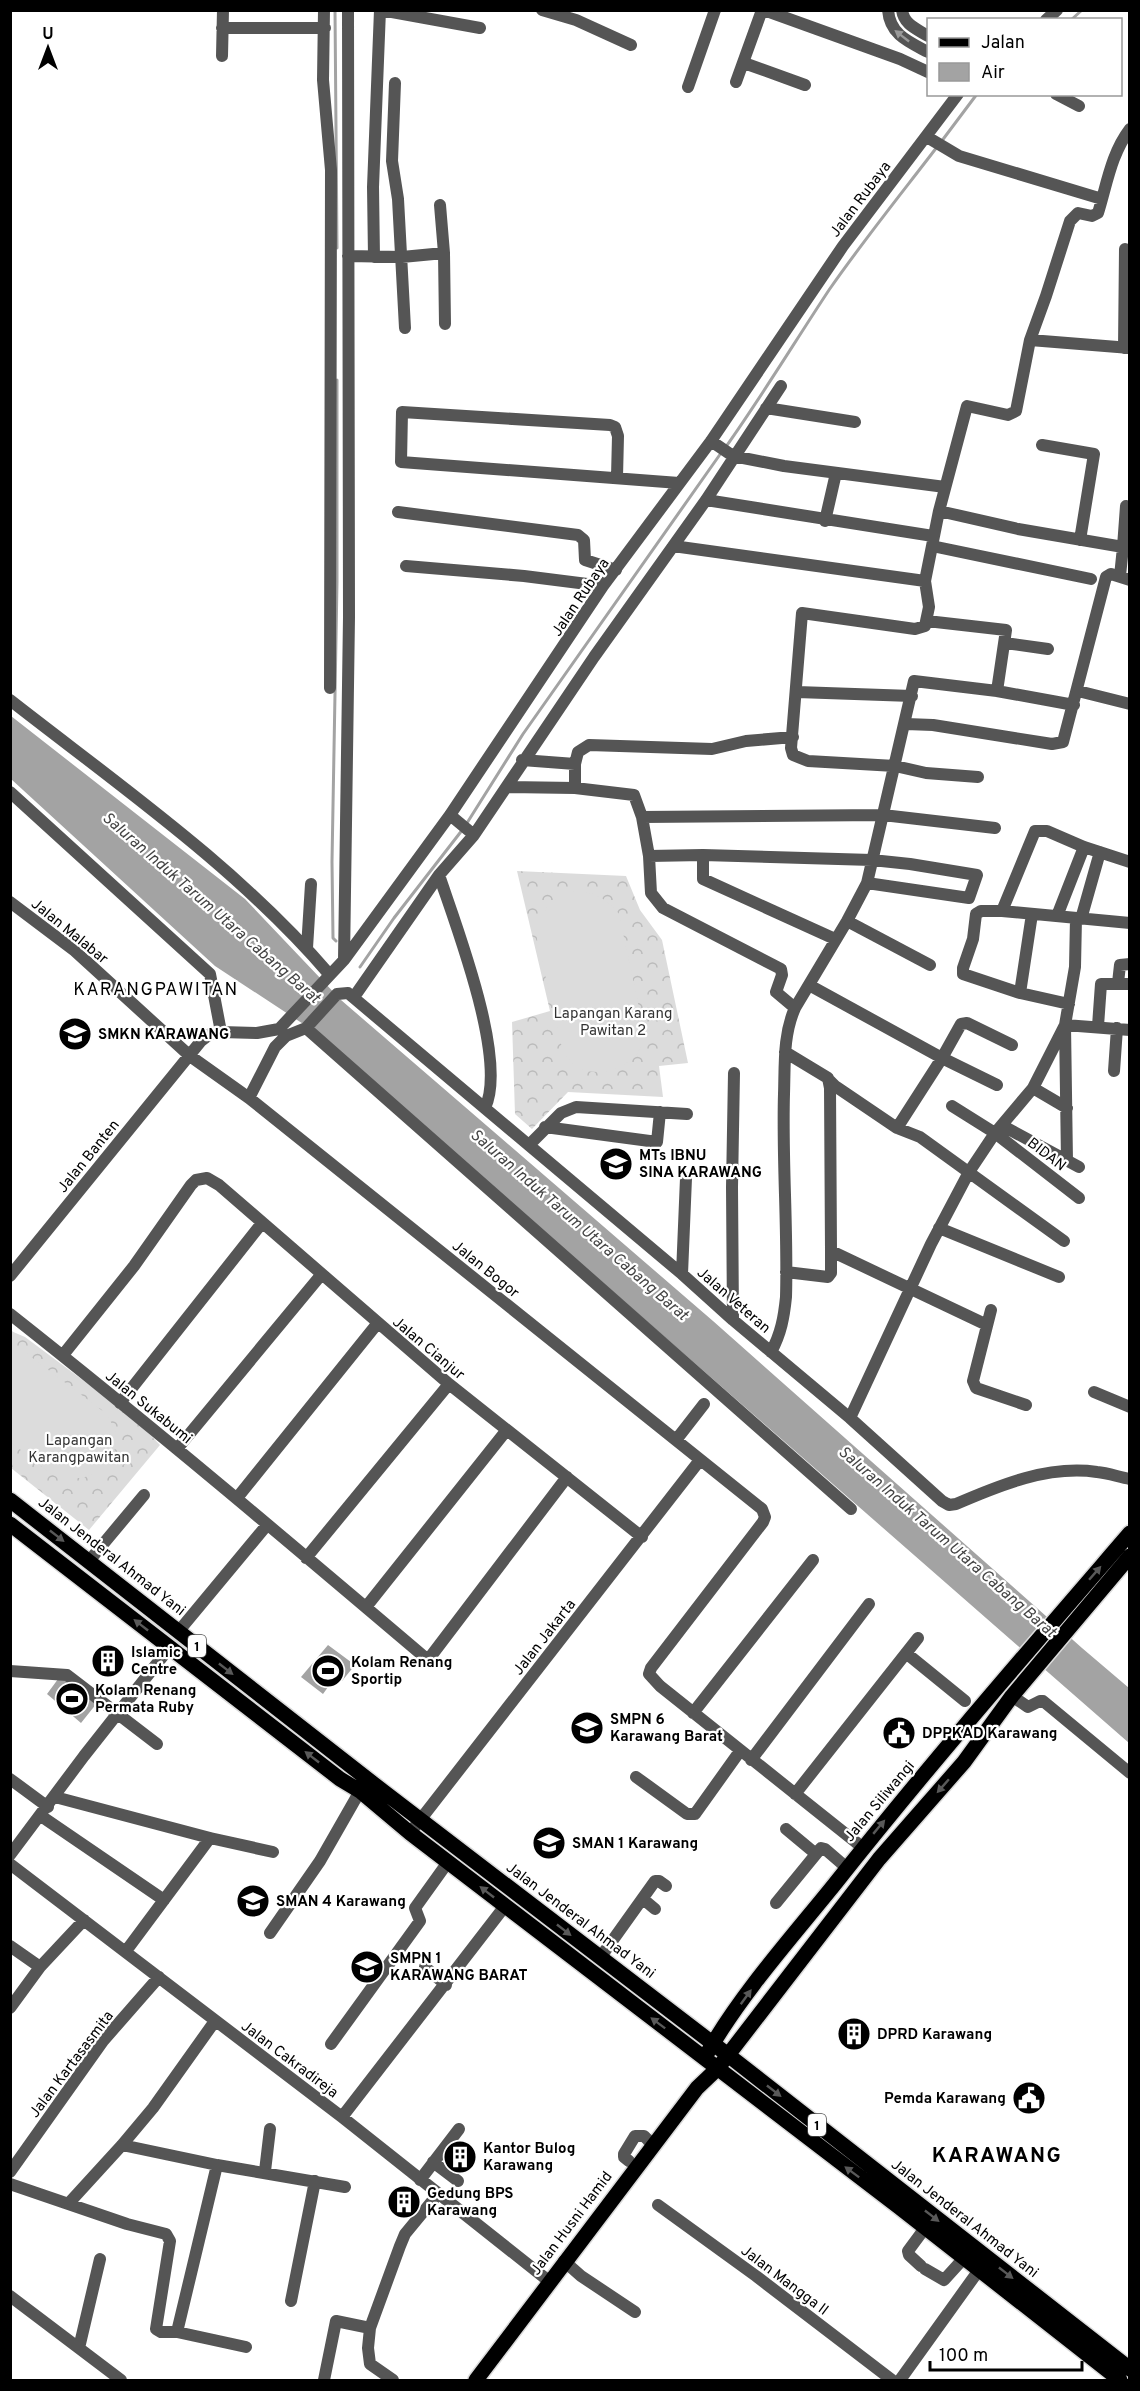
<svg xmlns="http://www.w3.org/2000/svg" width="1140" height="2391" viewBox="0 0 1140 2391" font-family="Overpass,sans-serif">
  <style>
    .forest { fill: url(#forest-crowns) }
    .pitch { fill: #dcdcdc }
    .water { fill: #a3a3a3 }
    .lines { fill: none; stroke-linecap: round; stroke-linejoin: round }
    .stream { stroke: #a3a3a3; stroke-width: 3 }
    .major-casing { stroke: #dbdbdb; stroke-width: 18 }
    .minor { stroke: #555; stroke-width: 12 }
    .major { stroke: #000; stroke-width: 15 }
    .oneway { fill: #999 }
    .oneway2 { fill: #595959 }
    .labels { text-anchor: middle; stroke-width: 4.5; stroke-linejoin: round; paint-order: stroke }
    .shield { fill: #fff; stroke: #4c4c4c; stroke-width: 1.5 }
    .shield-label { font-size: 14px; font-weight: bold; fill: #000 }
    .street-label { font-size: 15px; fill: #000; stroke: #fff }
    .park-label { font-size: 15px; fill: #333; stroke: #fff }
    .poi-label { font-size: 15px; font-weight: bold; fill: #000; stroke: #fff; text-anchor: start }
    .water-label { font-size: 16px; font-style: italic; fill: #444; stroke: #fff }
    .quarter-label { font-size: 18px; letter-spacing: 1.5px; fill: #000; stroke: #fff }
    .district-label { font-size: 21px; font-weight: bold; letter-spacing: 1.5px; fill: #000; stroke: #fff }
  </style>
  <defs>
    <pattern id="forest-crowns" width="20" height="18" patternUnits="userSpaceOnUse" patternTransform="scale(1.5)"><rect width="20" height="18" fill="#dcdcdc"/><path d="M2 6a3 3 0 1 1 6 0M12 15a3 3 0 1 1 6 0" fill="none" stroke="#bbb"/></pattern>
  </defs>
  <rect width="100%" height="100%" fill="#fff"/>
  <path class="forest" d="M 517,871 L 626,876 L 640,910 L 662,940 L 688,1063 L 659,1066 L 663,1097 L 568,1092 L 532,1129 L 515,1114 L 512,1022 L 550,1011 Z
    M 11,1331 L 25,1337 L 135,1419 L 160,1445 L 89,1530 L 11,1468 Z"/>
  <path class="pitch" d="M 577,890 C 595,893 608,899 619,914 L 644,1031 C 644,1035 643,1041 642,1045 C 631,1071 590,1082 570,1061 C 566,1056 563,1050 561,1044 L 537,939 C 538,912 551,897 577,890 Z
    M 11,1348 L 22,1350 L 108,1415 L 116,1434 L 116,1443 L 114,1452 L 108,1466 L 94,1474 L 82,1478 L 68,1478 L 57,1477 L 48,1472 L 11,1442 Z"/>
  <path class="water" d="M 11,716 L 245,899 L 341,1000 L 713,1321 L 1082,1648 L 1129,1688 L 1129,1743 L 317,1033 L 215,966 L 11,779 Z
    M 328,1645 L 355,1665 L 342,1681 L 336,1676 L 323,1694 L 301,1677 Z
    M 61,1675 L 97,1703 L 81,1723 L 47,1694 Z"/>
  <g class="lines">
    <path class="stream" d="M 335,10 L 337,248
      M 1071,20 L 1082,10
      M 941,142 L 977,94
      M 725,448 C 762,396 794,343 829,290 C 863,241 901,194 937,147
      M 467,823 L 523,734 L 721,453
      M 336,941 L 333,938 L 332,862 L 337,582 L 337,380
      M 360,967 L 394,918 L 463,829"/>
    <defs>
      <path id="major" d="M 10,1500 L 384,1792 L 728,2055 L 1130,2369
        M 10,1524 L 340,1779 L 360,1791 L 410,1833 L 899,2207 L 1120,2380
        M 708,2052 C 741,1994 792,1937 834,1885 C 929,1765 1030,1649 1130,1533
        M 476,2380 L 697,2088 L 718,2068 L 879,1859 L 964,1762 L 1012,1696 L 1130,1556"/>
    </defs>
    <use href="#major" class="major-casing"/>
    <path class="minor" d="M 324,10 L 323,80 L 331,170 L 330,688
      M 381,10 L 480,28
      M 542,10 L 576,20 L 631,45
      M 764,10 L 900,59 L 928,72
      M 888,10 C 890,35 909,42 928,52
      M 902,10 C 904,25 917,29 928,36
      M 1046,20 L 1057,10
      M 222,28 L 325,28
      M 222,56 L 223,10
      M 744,63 L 805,85
      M 736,82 L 762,10
      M 395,83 L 392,161 L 398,199 L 405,328
      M 688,87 L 715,10
      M 1056,94 L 1079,106
      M 927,137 L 959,156 L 1102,199
      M 444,253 L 445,324
      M 348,256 L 402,257 L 444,253 L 440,205
      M 374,257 L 373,187 L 380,10
      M 1030,340 L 1130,348
      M 1124,348 L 1125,249
      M 766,408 L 855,422
      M 711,441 L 733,456 L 784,466 L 945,487
      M 1042,445 L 1094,454 L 1080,540
      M 617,477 L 618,436 L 615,427 L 610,425 L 402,412 L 401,462 L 679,483
      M 706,500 L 933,536
      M 939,511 L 1018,529 L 1123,547 L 1120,576
      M 398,512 L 578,535 L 584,540 L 585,560 L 616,570
      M 825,521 L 836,473
      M 673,546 L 925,581
      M 932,546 L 1091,579
      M 1123,547 L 1126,506
      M 406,566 L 524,576 L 603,586
      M 927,621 L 1006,630 L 997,691
      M 1005,643 L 1048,649
      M 1078,691 L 1130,704
      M 797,692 L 912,696
      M 10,700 C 120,786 238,868 329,974
      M 906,724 L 933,725 L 1052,744 L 1063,742 L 1106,577 L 1111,574 L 1130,580
      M 522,760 L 575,764
      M 978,777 L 926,773 L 895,766 L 808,761 L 793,755 L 791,748 L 802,613 L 915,629 L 925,626 L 929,607 L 925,581 L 939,511 L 967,406 L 1008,415 L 1016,411 L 1030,340 L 1046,296 L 1070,221 L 1078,213 L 1092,216 L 1098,213 C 1107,184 1111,154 1130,129
      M 507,787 L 575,788 L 634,795 L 642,817 L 649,856 L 651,893 L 663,908 L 781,969 L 782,975 L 776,992 L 795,1008
      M 575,788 L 575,764 L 578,752 L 589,745 L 712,749 L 746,741 L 793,737
      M 10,792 L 210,974 L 221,1032
      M 450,815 L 474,835
      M 642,817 L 883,815 L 995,828
      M 703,855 L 703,879 L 835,939
      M 649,856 L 703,855 L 872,860 L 910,864 L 977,875 L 969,898 L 867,883
      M 439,875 C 456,926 508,1060 485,1108
      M 10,902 L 75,951 L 190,1056 L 249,1098 L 762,1509 L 765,1517 L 763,1522 L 651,1668 L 649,1674 L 660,1686 L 862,1847
      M 1002,911 L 1035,831 L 1047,831 L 1084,847 L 1130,862
      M 1057,916 L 1084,847
      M 1081,919 L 1100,852
      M 847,921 L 930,965
      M 307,948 L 311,884
      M 344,960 L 349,617 L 348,10
      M 1118,983 L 1120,965 L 1130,964
      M 809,985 L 942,1058 L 997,1085
      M 1020,993 L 1032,914
      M 354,997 L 439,875 L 474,835 L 594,657 L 706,500 L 781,386
      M 1069,1004 L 1020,993 L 963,974 L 963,968 L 973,939 L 976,914 L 981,911 L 1002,911 L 1130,923
      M 1098,1026 L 1101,984 L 1130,984
      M 306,1028 L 851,1509
      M 1012,1045 L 967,1023 L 961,1024 L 942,1058 L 897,1128 L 920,1137 L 1064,1241
      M 785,1052 L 828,1078 L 830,1088 L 831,1251 L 831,1273 L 828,1277 L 786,1272
      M 1114,1071 L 1117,1028
      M 828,1079 L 835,1086 L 897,1128
      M 1033,1088 L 1067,1108
      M 249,1098 L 275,1047 L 286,1036 L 306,1028 L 337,994 L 348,993 L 682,1274 L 733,1320 L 850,1418 L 942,1501 L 949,1505 L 956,1504 C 1000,1485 1048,1465 1097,1472 C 1108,1473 1119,1477 1130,1479
      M 952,1106 L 995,1133 L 1079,1198
      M 1003,1126 L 1079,1167
      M 545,1127 L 657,1142 L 660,1112
      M 530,1144 L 561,1113 L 576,1107 L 687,1114
      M 1067,1161 L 1065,1025 L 1075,967 L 1076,918
      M 939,1228 L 1059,1277
      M 831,1251 L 987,1325
      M 682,1274 L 686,1178
      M 10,1276 L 201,1041 L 210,1034 L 221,1032 L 257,1033 L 279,1029 L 344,960 L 450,815 L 603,586 L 711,441 L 843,246 L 958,94
      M 991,1310 L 973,1381 L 976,1388 L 1026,1405
      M 10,1314 C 152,1426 290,1543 428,1660 L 567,1477
      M 733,1320 L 732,1187 L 734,1073
      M 771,1352 C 781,1334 784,1317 786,1297 C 788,1229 782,1161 784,1094 C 785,1064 783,1035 795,1008 L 847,921 L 867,883 L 914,681 L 997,691 L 1074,705
      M 63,1355 L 134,1266 L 191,1185 L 196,1180 L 207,1178 L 219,1185 L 449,1384 L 642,1537
      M 1094,1392 L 1130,1407
      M 120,1403 L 262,1223
      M 850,1418 L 931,1244 L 969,1172 L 995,1133 L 1033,1088 L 1065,1025 L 1130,1030
      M 676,1440 L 704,1404
      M 177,1449 L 321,1275
      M 237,1498 L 377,1324
      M 306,1558 L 449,1384
      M 89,1561 L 144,1495
      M 366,1607 L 506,1431
      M 178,1632 L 267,1525
      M 906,1653 L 965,1701
      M 10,1671 L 67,1675 L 157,1744
      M 1012,1696 L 1028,1707 L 1040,1701 L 1043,1701 L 1130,1773
      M 693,1713 L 813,1560
      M 751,1760 L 869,1604
      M 636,1777 L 687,1814 L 695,1814 L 740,1751
      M 10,1779 L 48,1807
      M 795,1794 L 918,1638
      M 55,1797 L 210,1838 L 273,1852
      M 41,1816 L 164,1900
      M 786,1829 L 816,1854
      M 410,1833 L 700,1460
      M 10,1855 L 84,1756 L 170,1647
      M 10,1864 L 342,2117 L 550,2282
      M 643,1899 L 655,1909
      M 776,1903 L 821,1848 L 825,1849 L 847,1868
      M 270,1933 L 320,1861 L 360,1791
      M 10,1946 L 40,1967
      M 126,1951 L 210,1838
      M 600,1958 L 655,1881 L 659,1881 L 666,1886
      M 425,1967 L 446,1985
      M 10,2008 L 40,1967 L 84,1920
      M 331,2044 L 420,1921 L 415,1908 L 448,1862
      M 342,2117 L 505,1906
      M 122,2145 L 217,2165 L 345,2187
      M 629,2161 L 624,2157 L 624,2154 L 635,2136 L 644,2136 L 653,2145
      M 433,2162 L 458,2181
      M 265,2171 L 270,2129
      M 10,2172 L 103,2041 L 159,1977
      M 420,2180 L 459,2129
      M 10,2184 L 127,2224 L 166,2234 L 170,2241 L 156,2329 L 161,2332 L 177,2332 L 246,2347
      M 69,2203 L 122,2145 L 153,2108 L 215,2021
      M 658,2205 L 756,2276 L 892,2380
      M 564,2261 L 581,2276 L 635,2312
      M 921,2266 L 909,2255 L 908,2251 L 925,2228
      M 925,2269 L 944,2280 L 964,2258
      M 10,2296 L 121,2380
      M 291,2301 L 315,2181
      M 177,2332 L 217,2165
      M 79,2348 L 100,2259
      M 324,2380 L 336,2321 L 370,2328
      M 393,2380 L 370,2364 L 368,2348 L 370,2328 L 400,2246 L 405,2234 L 438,2194
      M 900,2380 L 979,2270"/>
    <use href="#major" class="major"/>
  </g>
  <defs><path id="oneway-solid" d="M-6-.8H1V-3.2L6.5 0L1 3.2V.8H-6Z" transform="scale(1.5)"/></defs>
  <use class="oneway" href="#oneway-solid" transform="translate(902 36) rotate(-142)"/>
  <g class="oneway2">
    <use href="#oneway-solid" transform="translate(57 1536) rotate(38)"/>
    <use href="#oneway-solid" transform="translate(1095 1573) rotate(-49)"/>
    <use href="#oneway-solid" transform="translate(141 1625) rotate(-142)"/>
    <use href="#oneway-solid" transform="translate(226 1669) rotate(38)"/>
    <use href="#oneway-solid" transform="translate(312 1757) rotate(-142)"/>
    <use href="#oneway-solid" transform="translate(943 1786) rotate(131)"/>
    <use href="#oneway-solid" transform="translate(879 1827) rotate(-50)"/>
    <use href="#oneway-solid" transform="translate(487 1892) rotate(-142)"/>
    <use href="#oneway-solid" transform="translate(564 1930) rotate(38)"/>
    <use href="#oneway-solid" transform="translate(746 1997) rotate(-54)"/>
    <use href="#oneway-solid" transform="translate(658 2023) rotate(-143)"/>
    <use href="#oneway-solid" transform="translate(774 2091) rotate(38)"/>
    <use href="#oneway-solid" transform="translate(852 2172) rotate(-143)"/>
    <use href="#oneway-solid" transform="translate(932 2216) rotate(38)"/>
    <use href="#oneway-solid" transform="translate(1006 2273) rotate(38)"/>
  </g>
  <defs>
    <symbol id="school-disc" viewBox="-11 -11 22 22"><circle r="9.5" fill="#000" stroke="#fff"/><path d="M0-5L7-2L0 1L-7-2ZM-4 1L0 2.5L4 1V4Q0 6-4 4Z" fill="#fff"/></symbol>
    <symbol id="building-disc" viewBox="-11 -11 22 22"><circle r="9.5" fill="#000" stroke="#fff"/><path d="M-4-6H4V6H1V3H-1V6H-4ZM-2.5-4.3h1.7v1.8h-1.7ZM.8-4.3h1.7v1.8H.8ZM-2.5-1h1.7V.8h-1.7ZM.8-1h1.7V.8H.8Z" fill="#fff"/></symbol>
    <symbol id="stadium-disc" viewBox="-11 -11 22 22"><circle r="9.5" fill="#000" stroke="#fff"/><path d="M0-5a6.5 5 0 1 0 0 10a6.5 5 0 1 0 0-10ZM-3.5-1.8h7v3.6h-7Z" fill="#fff"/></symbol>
    <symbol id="civic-disc" viewBox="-11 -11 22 22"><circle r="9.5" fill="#000" stroke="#fff"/><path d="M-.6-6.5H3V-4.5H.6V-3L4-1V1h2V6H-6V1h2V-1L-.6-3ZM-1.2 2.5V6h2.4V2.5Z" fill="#fff"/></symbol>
  </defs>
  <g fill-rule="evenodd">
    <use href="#school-disc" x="56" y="1015" width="38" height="38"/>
    <use href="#school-disc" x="597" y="1145" width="38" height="38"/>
    <use href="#building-disc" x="89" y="1642" width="38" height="38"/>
    <use href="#stadium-disc" x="309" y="1652" width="38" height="38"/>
    <use href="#stadium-disc" x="53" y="1680" width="38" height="38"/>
    <use href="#school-disc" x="568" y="1709" width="38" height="38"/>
    <use href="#civic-disc" x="880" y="1714" width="38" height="38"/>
    <use href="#school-disc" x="530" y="1824" width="38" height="38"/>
    <use href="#school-disc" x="234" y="1882" width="38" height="38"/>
    <use href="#school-disc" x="348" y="1948" width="38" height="38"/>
    <use href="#building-disc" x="835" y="2015" width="38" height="38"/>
    <use href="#civic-disc" x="1010" y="2079" width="38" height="38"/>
    <use href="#building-disc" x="441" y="2138" width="38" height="38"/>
    <use href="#building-disc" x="385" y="2183" width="38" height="38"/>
  </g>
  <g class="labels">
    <g class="shield">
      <rect x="188" y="1635" width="18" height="22" rx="4.5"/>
      <rect x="808" y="2114" width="18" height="22" rx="4.5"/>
    </g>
    <g class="shield-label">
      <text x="197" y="1651">1</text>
      <text x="817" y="2130">1</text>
    </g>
    <g class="street-label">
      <text transform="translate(860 199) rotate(-53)" y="5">Jalan Rubaya</text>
      <text transform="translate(580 597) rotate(-56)" y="5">Jalan Rubaya</text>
      <text transform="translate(70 931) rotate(39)" y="5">Jalan Malabar</text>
      <text transform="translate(1047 1154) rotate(38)" y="5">BIDAN</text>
      <text transform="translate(88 1156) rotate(-51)" y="5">Jalan Banten</text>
      <text transform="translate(486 1269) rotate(39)" y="5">Jalan Bogor</text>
      <text transform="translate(734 1300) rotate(41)" y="5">Jalan Veteran</text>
      <text transform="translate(429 1348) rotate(40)" y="5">Jalan Cianjur</text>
      <text transform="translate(149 1407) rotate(39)" y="5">Jalan Sukabumi</text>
      <text transform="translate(112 1556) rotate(38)" y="5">Jalan Jenderal Ahmad Yani</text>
      <text transform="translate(544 1637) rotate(-52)" y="5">Jalan Jakarta</text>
      <text transform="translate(879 1801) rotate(-50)" y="5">Jalan Siliwangi</text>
      <text transform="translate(581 1920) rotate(37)" y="5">Jalan Jenderal Ahmad Yani</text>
      <text transform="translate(290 2059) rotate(37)" y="5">Jalan Cakradireja</text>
      <text transform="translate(71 2064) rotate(-53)" y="5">Jalan Kartasasmita</text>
      <text transform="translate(965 2218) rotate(38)" y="5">Jalan Jenderal Ahmad Yani</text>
      <text transform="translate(571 2223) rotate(-53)" y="5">Jalan Husni Hamid</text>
      <text transform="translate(785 2280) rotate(37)" y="5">Jalan Mangga II</text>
    </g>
    <g class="park-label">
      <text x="613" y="1018">Lapangan Karang<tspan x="613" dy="17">Pawitan 2</tspan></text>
      <text x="79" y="1445">Lapangan<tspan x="79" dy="17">Karangpawitan</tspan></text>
    </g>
    <g class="poi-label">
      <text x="98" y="1039">SMKN KARAWANG</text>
      <text x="639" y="1160">MTs IBNU<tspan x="639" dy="17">SINA KARAWANG</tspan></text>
      <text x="131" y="1657">Islamic<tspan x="131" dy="17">Centre</tspan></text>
      <text x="351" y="1667">Kolam Renang<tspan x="351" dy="17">Sportip</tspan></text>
      <text x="95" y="1695">Kolam Renang<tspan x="95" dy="17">Permata Ruby</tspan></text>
      <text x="610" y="1724">SMPN 6<tspan x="610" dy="17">Karawang Barat</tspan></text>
      <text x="922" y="1738">DPPKAD Karawang</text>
      <text x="572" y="1848">SMAN 1 Karawang</text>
      <text x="276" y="1906">SMAN 4 Karawang</text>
      <text x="390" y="1963">SMPN 1<tspan x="390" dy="17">KARAWANG BARAT</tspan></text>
      <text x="877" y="2039">DPRD Karawang</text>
      <text x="1006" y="2103" text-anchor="end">Pemda Karawang</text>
      <text x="483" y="2153">Kantor Bulog<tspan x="483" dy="17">Karawang</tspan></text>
      <text x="427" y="2198">Gedung BPS<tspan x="427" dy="17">Karawang</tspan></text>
    </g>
    <g class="water-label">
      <text transform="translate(212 907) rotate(41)" y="6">Saluran Induk Tarum Utara Cabang Barat</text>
      <text transform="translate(580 1224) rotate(41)" y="6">Saluran Induk Tarum Utara Cabang Barat</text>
      <text transform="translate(948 1541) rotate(41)" y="6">Saluran Induk Tarum Utara Cabang Barat</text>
    </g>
    <g class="quarter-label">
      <text x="156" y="995">KARANGPAWITAN</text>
    </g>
    <g class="district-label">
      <text x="997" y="2162">KARAWANG</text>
    </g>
  </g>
  <rect width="1140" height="2391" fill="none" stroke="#000000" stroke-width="24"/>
  <rect x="927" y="18" width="195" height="78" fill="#ffffff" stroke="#999999" stroke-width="1.5"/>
  <rect x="939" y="38" width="30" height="9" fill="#000000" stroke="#999999" stroke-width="1.5"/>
  <text x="981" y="48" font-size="18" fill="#000000">Jalan</text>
  <rect x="939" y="63" width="30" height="18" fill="#a3a3a3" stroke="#999999" stroke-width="1.5"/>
  <text x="981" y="78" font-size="18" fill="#000000">Air</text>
  <g transform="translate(48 48)" stroke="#ffffff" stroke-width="4.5" paint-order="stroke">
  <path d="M0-4.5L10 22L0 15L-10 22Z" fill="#000000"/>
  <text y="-9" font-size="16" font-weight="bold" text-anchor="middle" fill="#000000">U</text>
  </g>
  <path d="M930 2361v9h152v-9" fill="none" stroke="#000000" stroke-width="3"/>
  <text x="939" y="2361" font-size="18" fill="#000000" stroke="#ffffff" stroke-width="4.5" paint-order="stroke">100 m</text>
</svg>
